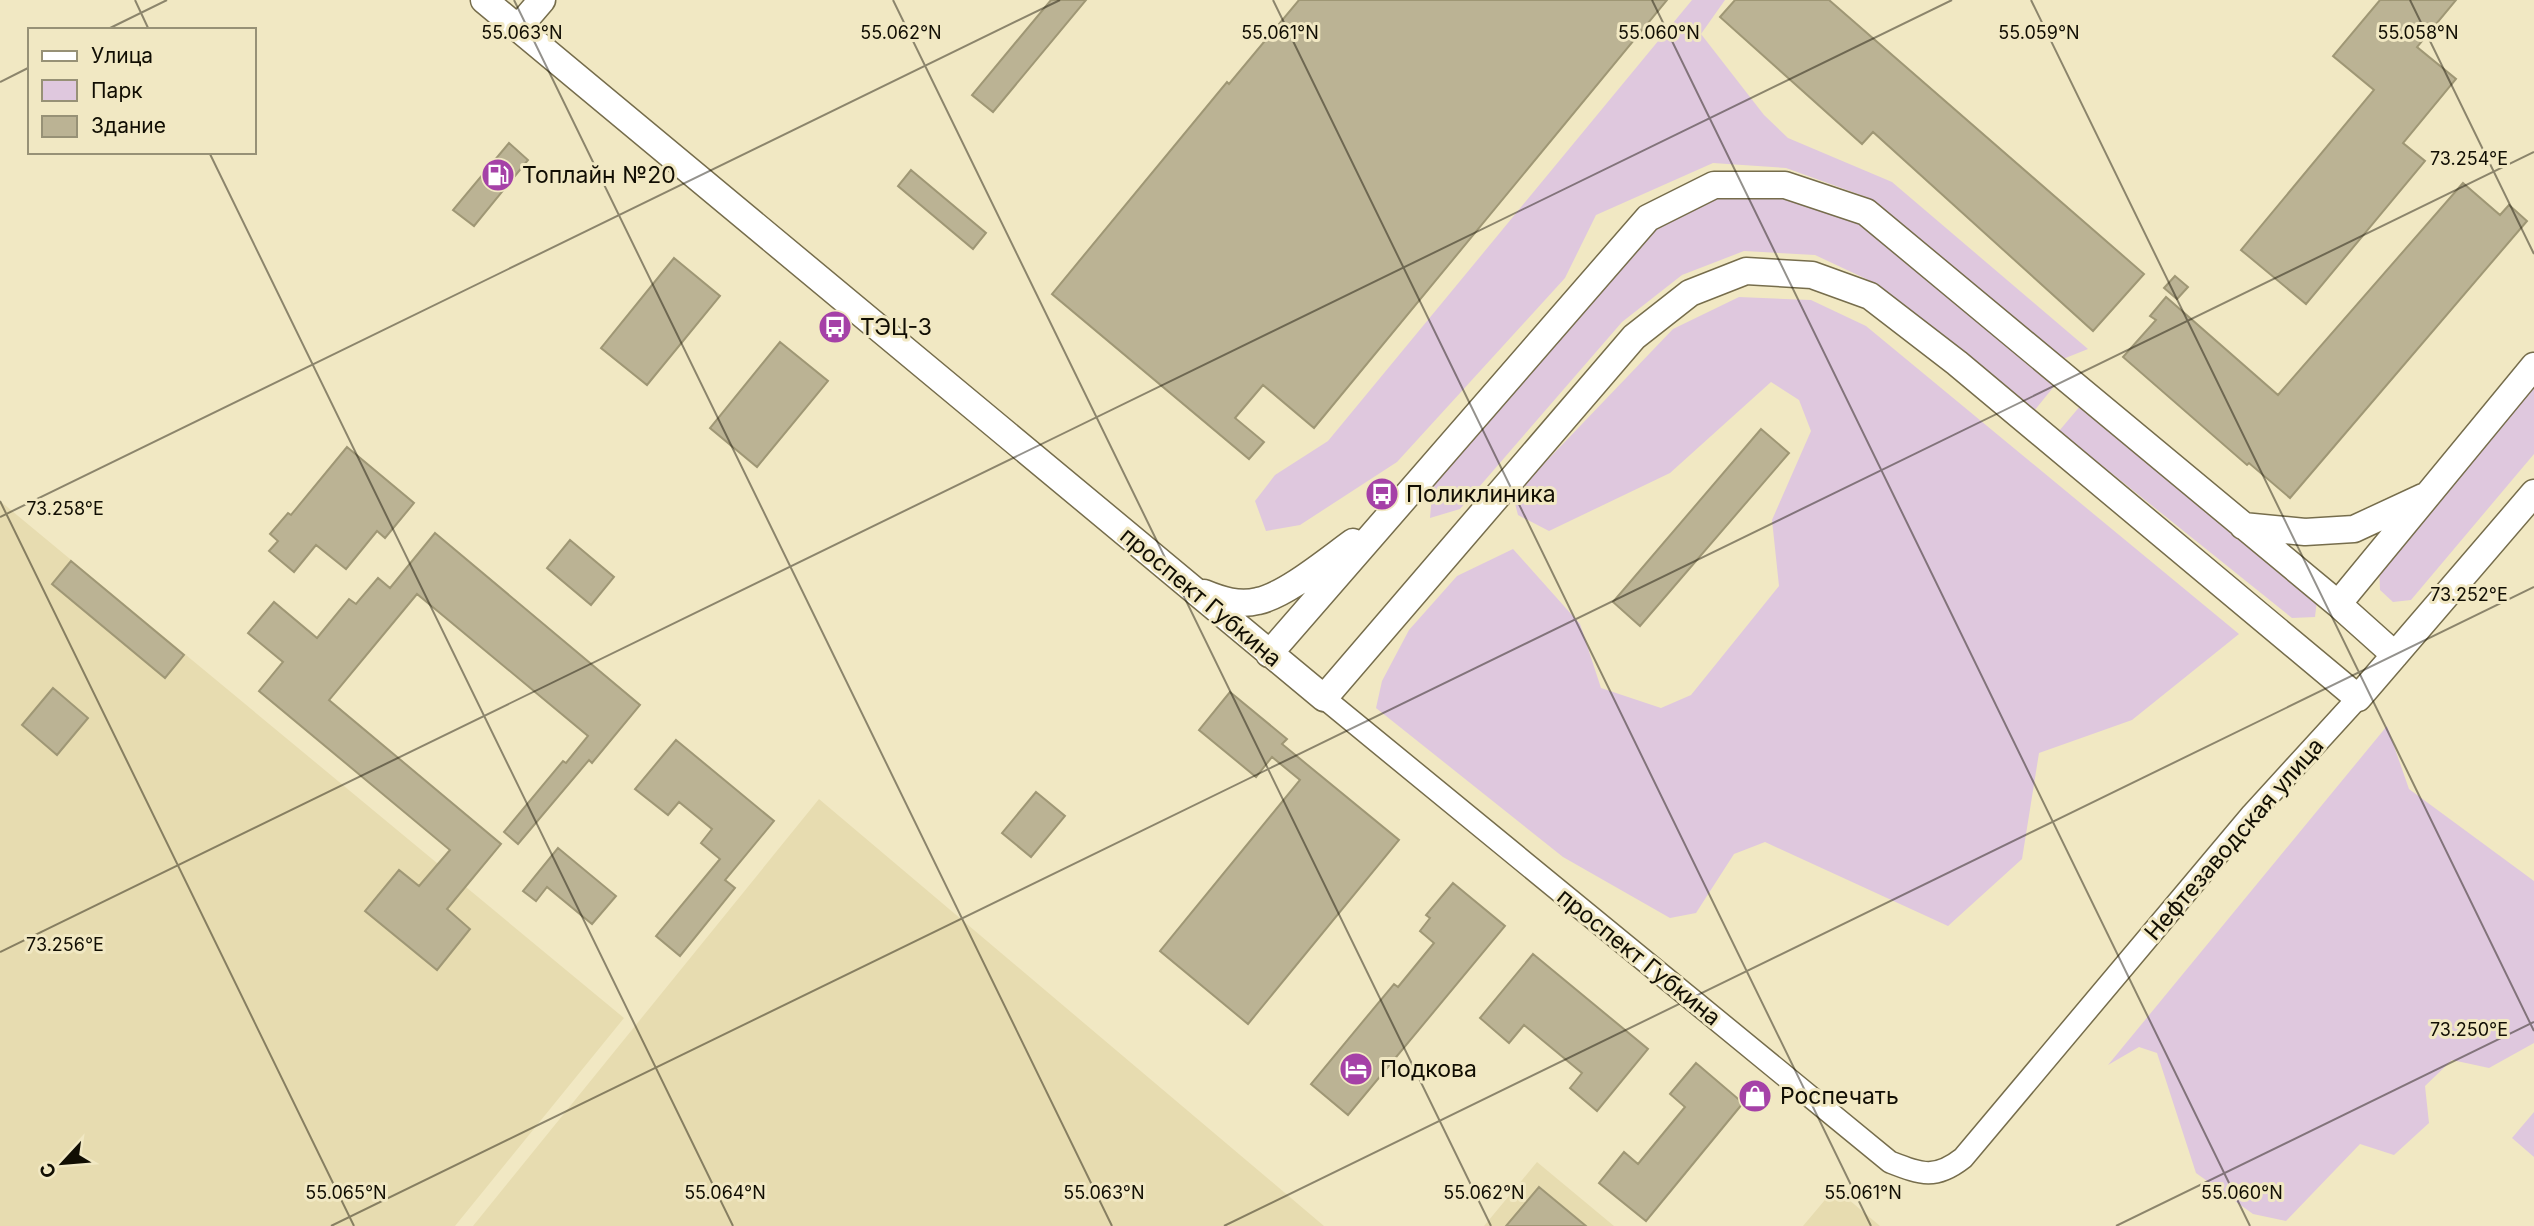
<svg xmlns="http://www.w3.org/2000/svg" width="2534" height="1226" viewBox="0 0 2534 1226" font-family="Inter,sans-serif">
  <style>
    .built { fill: #e7dcb0 }
    .green { fill: #dfc8de }
    .building { fill: #bbb394; stroke: #9f9775; stroke-width: 2 }
    .lines { fill: none; stroke-linecap: round; stroke-linejoin: round }
    .minor-casing { stroke: #766d4c; stroke-width: 24 }
    .major-casing { stroke: #766d4c; stroke-width: 29 }
    .minor { stroke: #fff; stroke-width: 21 }
    .major { stroke: #fff; stroke-width: 26 }
    .ticks { fill: none; stroke: #110e03; stroke-width: 2; stroke-opacity: 0.45 }
    .labels { text-anchor: middle; stroke-width: 6; stroke-linejoin: round; paint-order: stroke }
    .poi-label { font-size: 23px; fill: #110e03; stroke: #f1e8c3; text-anchor: start }
    .street-label { font-size: 23px; fill: #110e03; stroke: #f1e8c3 }
    .ticks-label { font-size: 18px; text-anchor: middle; fill: #110e03; stroke: #f1e8c3; stroke-width: 6; stroke-linejoin: round; paint-order: stroke }
  </style>
  <rect width="100%" height="100%" fill="#f1e8c3"/>
  <path class="built" d="M 0,501 L 624,1018 L 455,1226 L 0,1226 Z
    M 819,799 L 1324,1226 L 473,1226 Z
    M 1537,1162 L 1614,1226 L 1484,1226 Z
    M 1835,1188 L 1880,1226 L 1803,1226 Z"/>
  <path class="green" d="M 1692,0 L 1725,0 L 1701,34 L 1764,115 L 1788,138 L 1892,182 L 2088,349 L 2063,359 L 1869,198 L 1786,168 L 1713,163 L 1596,215 L 1565,278 L 1397,462 L 1300,525 L 1266,531 L 1255,501 L 1275,475 L 1328,441 Z
    M 1720,194 L 1785,196 L 1859,221 L 2056,384 L 2034,411 L 1877,284 L 1815,255 L 1744,251 L 1682,275 L 1622,322 L 1460,509 L 1430,518 L 1433,482 L 1655,228 Z
    M 1739,297 L 1811,300 L 1866,326 L 2239,634 L 2132,720 L 2039,753 L 2022,859 L 1948,926 L 1765,842 L 1734,854 L 1696,913 L 1670,918 L 1563,857 L 1376,708 L 1382,681 L 1409,630 L 1457,576 L 1513,549 L 1580,624 L 1601,688 L 1661,708 L 1691,695 L 1779,586 L 1772,520 L 1811,431 L 1799,400 L 1771,382 L 1670,473 L 1549,531 L 1518,515 L 1513,496 L 1673,329 Z
    M 2534,384 L 2534,454 L 2411,600 L 2393,602 L 2380,590 L 2379,568 Z
    M 2081,405 L 2317,600 L 2315,617 L 2292,618 L 2059,431 Z
    M 2387,726 L 2409,789 L 2534,881 L 2534,1043 L 2489,1068 L 2452,1060 L 2425,1086 L 2429,1123 L 2394,1155 L 2360,1144 L 2286,1221 L 2253,1214 L 2196,1173 L 2157,1053 L 2139,1047 L 2108,1065 Z
    M 2534,1112 L 2534,1157 L 2512,1138 Z"/>
  <path class="building" d="M 1051,0 L 1086,0 L 993,112 L 972,95 Z
    M 1299,0 L 1667,0 L 1314,428 L 1263,385 L 1235,418 L 1264,442 L 1249,459 L 1052,294 L 1227,82 L 1229,84 Z
    M 1735,0 L 1829,0 L 2144,274 L 2093,331 L 1873,132 L 1862,144 L 1720,17 Z
    M 2380,0 L 2456,0 L 2417,47 L 2456,79 L 2403,143 L 2425,161 L 2306,304 L 2241,250 L 2374,90 L 2333,56 Z
    M 509,143 L 528,160 L 474,226 L 453,210 Z
    M 911,170 L 986,233 L 973,249 L 898,186 Z
    M 2463,183 L 2500,215 L 2509,205 L 2527,221 L 2290,498 L 2249,463 L 2247,465 L 2123,357 L 2156,320 L 2150,316 L 2166,297 L 2278,395 Z
    M 674,258 L 720,296 L 647,385 L 601,348 Z
    M 2175,276 L 2188,287 L 2177,299 L 2164,288 Z
    M 780,342 L 828,381 L 757,467 L 710,428 Z
    M 1761,429 L 1789,453 L 1640,626 L 1613,602 Z
    M 347,447 L 414,503 L 385,538 L 377,531 L 346,569 L 316,545 L 294,572 L 269,551 L 278,541 L 270,534 L 288,513 L 291,515 Z
    M 435,533 L 640,705 L 592,763 L 589,760 L 518,844 L 504,832 L 563,761 L 566,763 L 588,736 L 417,594 L 329,700 L 501,844 L 447,909 L 470,929 L 437,970 L 365,911 L 399,870 L 419,886 L 450,850 L 259,691 L 283,662 L 248,633 L 274,602 L 317,638 L 349,599 L 356,604 L 378,578 L 390,588 Z
    M 570,540 L 614,577 L 591,605 L 547,568 Z
    M 71,561 L 184,655 L 165,678 L 52,584 Z
    M 53,688 L 88,718 L 57,755 L 22,725 Z
    M 1230,692 L 1287,739 L 1282,744 L 1399,840 L 1248,1024 L 1160,951 L 1300,780 L 1272,757 L 1256,777 L 1199,730 Z
    M 676,740 L 774,821 L 725,880 L 735,888 L 680,956 L 656,936 L 720,859 L 701,843 L 712,829 L 679,802 L 668,815 L 635,789 Z
    M 1036,792 L 1065,816 L 1031,857 L 1002,833 Z
    M 558,848 L 616,896 L 592,924 L 547,887 L 536,901 L 523,891 Z
    M 1453,883 L 1505,926 L 1348,1115 L 1311,1084 L 1394,984 L 1398,987 L 1434,943 L 1420,931 L 1430,918 L 1426,915 Z
    M 1533,954 L 1648,1049 L 1597,1111 L 1570,1088 L 1582,1073 L 1524,1025 L 1509,1043 L 1480,1018 Z
    M 1696,1063 L 1743,1103 L 1646,1221 L 1599,1183 L 1624,1152 L 1638,1164 L 1685,1107 L 1670,1094 Z
    M 1539,1187 L 1586,1226 L 1506,1226 Z"/>
  <g class="lines">
    <defs>
      <path id="minor" d="M 1324,698 L 1890,1162 C 1921,1174 1935,1180 1963,1158 L 2252,814 L 2358,698"/>
      <path id="major" d="M 484,0 L 1324,698 L 1634,337 L 1690,293 L 1746,271 L 1812,275 L 1870,296 L 1957,363 L 2358,698 L 2534,493
        M 518,28 L 542,0
        M 2243,526 L 2305,532 L 2354,529 L 2423,497
        M 1204,593 C 1221,600 1239,606 1258,601 C 1286,595 1328,560 1353,542
        M 2338,604 L 2534,366
        M 1269,654 L 1648,218 L 1714,185 L 1785,185 L 1866,212 L 2338,604 L 2395,655"/>
    </defs>
    <use href="#minor" class="minor-casing"/>
    <use href="#major" class="major-casing"/>
    <use href="#minor" class="minor"/>
    <use href="#major" class="major"/>
  </g>
  <path class="ticks" d="M 135,0 L 149,30M 514,0 L 1112,1226M 893,0 L 1491,1226M 1273,0 L 1871,1226M 1652,0 L 2250,1226M 2031,0 L 2534,1031M 2410,0 L 2534,254M 106,30 L 167,0M 0,82 L 30,67M 209,152 L 733,1226M 0,501 L 354,1226M 0,517 L 1060,0M 0,952 L 1952,0M 331,1226 L 2534,152M 1224,1226 L 2534,587M 2116,1226 L 2534,1022"/>
  <defs>
    <symbol id="fuel-disc" viewBox="-11 -11 22 22"><circle r="9.5" fill="#a541a7" stroke="#f1e8c3"/><path d="M-5.5-6h7V0h2V4h1.3V-2.5L3-4.5l.8-.8L6-3V5H2.5V1h-1V6h-7ZM-4.2-4.7v3.2H.2V-4.7Z" fill="#fff"/></symbol>
    <symbol id="bus-disc" viewBox="-11 -11 22 22"><circle r="9.5" fill="#a541a7" stroke="#f1e8c3"/><path d="M-5-6H5V4H4V6H2V4H-2V6H-4V4H-5ZM-3.5-4V0h7V-4ZM-3.5 1.2v1.5H-2V1.2ZM2 1.2v1.5H3.5V1.2Z" fill="#fff"/></symbol>
    <symbol id="hotel-disc" viewBox="-11 -11 22 22"><circle r="9.5" fill="#a541a7" stroke="#f1e8c3"/><path d="M-6-4.5h1.5V1H6V5H4.5V3h-9V5H-6ZM-4 0a1.8 1.8 0 1 1 3.6 0ZM.5 0V-2.5h3Q6-2.5 6 0Z" fill="#fff"/></symbol>
    <symbol id="shop-disc" viewBox="-11 -11 22 22"><circle r="9.5" fill="#a541a7" stroke="#f1e8c3"/><path d="M-5-2.5h2.3a2.7 3.5 0 0 1 5.4 0H5L5.5 6h-11ZM-1.5-2.5h3a1.5 2.3 0 0 0-3 0Z" fill="#fff"/></symbol>
  </defs>
  <g fill-rule="evenodd">
    <use href="#fuel-disc" x="479" y="156" width="38" height="38"/>
    <use href="#bus-disc" x="816" y="308" width="38" height="38"/>
    <use href="#bus-disc" x="1363" y="475" width="38" height="38"/>
    <use href="#hotel-disc" x="1337" y="1050" width="38" height="38"/>
    <use href="#shop-disc" x="1736" y="1077" width="38" height="38"/>
  </g>
  <g class="labels">
    <g class="poi-label">
      <text x="522" y="183">Топлайн №20</text>
      <text x="860" y="335">ТЭЦ-3</text>
      <text x="1406" y="502">Поликлиника</text>
      <text x="1380" y="1077">Подкова</text>
      <text x="1780" y="1104">Роспечать</text>
    </g>
    <g class="street-label">
      <text transform="translate(1201 597) rotate(40)" y="8">проспект Губкина</text>
      <text transform="translate(2234 839) rotate(-49)" y="8">Нефтезаводская улица</text>
      <text transform="translate(1639 957) rotate(39)" y="8">проспект Губкина</text>
    </g>
  </g>
  <g class="ticks-label">
    <text x="522" y="39">55.063°N</text>
    <text x="901" y="39">55.062°N</text>
    <text x="1280" y="39">55.061°N</text>
    <text x="1659" y="39">55.060°N</text>
    <text x="2039" y="39">55.059°N</text>
    <text x="2418" y="39">55.058°N</text>
    <text x="2469" y="165">73.254°E</text>
    <text x="65" y="515">73.258°E</text>
    <text x="2469" y="601">73.252°E</text>
    <text x="65" y="951">73.256°E</text>
    <text x="2469" y="1036">73.250°E</text>
    <text x="346" y="1199">55.065°N</text>
    <text x="725" y="1199">55.064°N</text>
    <text x="1104" y="1199">55.063°N</text>
    <text x="1484" y="1199">55.062°N</text>
    <text x="1863" y="1199">55.061°N</text>
    <text x="2242" y="1199">55.060°N</text>
  </g>
  <rect x="28" y="28" width="228" height="126" fill="#f1e8c3" stroke="#979176" stroke-width="2"/>
  <rect x="42" y="51" width="35" height="10" fill="#ffffff" stroke="#979176" stroke-width="2"/>
  <text x="91" y="63" font-size="21" fill="#110e03">Улица</text>
  <rect x="42" y="80" width="35" height="21" fill="#dfc8de" stroke="#979176" stroke-width="2"/>
  <text x="91" y="98" font-size="21" fill="#110e03">Парк</text>
  <rect x="42" y="116" width="35" height="21" fill="#bbb394" stroke="#979176" stroke-width="2"/>
  <text x="91" y="133" font-size="21" fill="#110e03">Здание</text>
  <g transform="translate(63 1163) rotate(244)" stroke="#f1e8c3" stroke-width="5" paint-order="stroke">
  <path d="M0-5L12 26L0 18L-12 26Z" fill="#110e03"/>
  <text y="-10" font-size="19" font-weight="bold" text-anchor="middle" fill="#110e03">С</text>
  </g>
</svg>
